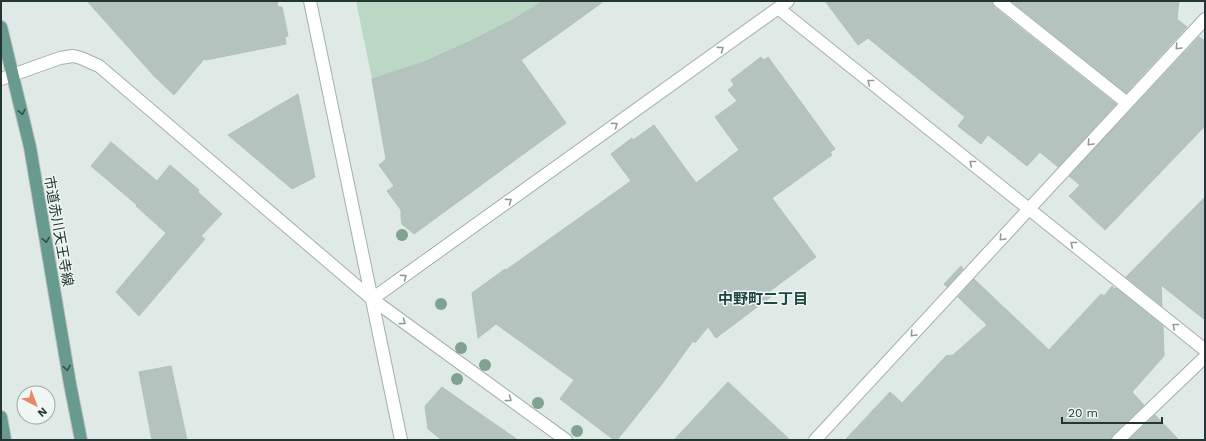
<svg xmlns="http://www.w3.org/2000/svg" width="1206" height="441" viewBox="0 0 1206 441" font-family="'Work Sans','Noto Sans JP',sans-serif">
  <style>
    .green { fill: #bad8c4 }
    .building { fill: #b5c3be; stroke: #b2c1bc }
    .lines { fill: none; stroke-linecap: round; stroke-linejoin: round }
    .minor-casing { stroke: #a3b0ac; stroke-width: 14 }
    .major-casing { stroke: #bdc3c2; stroke-width: 14 }
    .minor { stroke: #fff; stroke-width: 12 }
    .major { stroke: #689a90; stroke-width: 12 }
    .tree { fill: #7fa390 }
    .oneway { stroke: #909b98 }
    .oneway2 { stroke: #34504a }
    .labels { text-anchor: middle; stroke-width: 3; stroke-linejoin: round; paint-order: stroke }
    .street-label { font-size: 14px; fill: #223732; stroke: #eff6f3 }
    .neighbourhood-label { font-size: 15px; font-weight: bold; fill: #20473f; stroke: #eff6f3 }
  </style>
  <rect width="100%" height="100%" fill="#dfe9e5"/>
  <path class="green" d="M 356,1 L 543,1 C 506,24 463,48 422,63 C 406,69 389,74 372,79 Z"/>
  <path class="building" d="M 87,1 L 277,1 L 278,7 L 282,7 L 288,36 L 285,37 L 286,44 L 206,60 L 204,59 L 174,95 L 154,76 Z
    M 543,1 L 604,1 L 557,35 L 521,60 L 566,123 L 414,234 L 402,224 L 401,218 L 401,210 L 387,191 L 394,186 L 379,165 L 386,159 L 372,79 L 424,62 L 471,41 L 514,19 Z
    M 825,1 L 992,1 L 994,7 L 1116,104 L 1058,167 L 1040,152 L 1027,166 L 988,135 L 981,144 L 958,126 L 965,117 L 868,38 L 858,45 Z
    M 1011,1 L 1179,1 L 1177,19 L 1187,27 L 1126,93 Z
    M 1199,37 L 1205,41 L 1205,126 L 1105,230 L 1069,196 L 1080,185 L 1069,176 Z
    M 761,57 L 764,60 L 768,57 L 835,149 L 830,152 L 832,155 L 772,198 L 816,257 L 770,291 L 773,295 L 716,338 L 708,327 L 695,343 L 693,341 L 662,384 L 617,440 L 614,440 L 560,399 L 574,380 L 496,324 L 478,338 L 472,293 L 505,269 L 506,270 L 631,181 L 611,154 L 632,138 L 633,140 L 654,125 L 696,183 L 739,150 L 715,117 L 737,101 L 728,90 L 734,85 L 731,80 Z
    M 298,94 L 315,177 L 292,189 L 228,135 Z
    M 111,142 L 157,181 L 170,165 L 199,190 L 198,192 L 222,214 L 201,236 L 205,239 L 139,316 L 116,292 L 166,233 L 136,206 L 137,205 L 91,166 Z
    M 1205,197 L 1205,320 L 1161,285 L 1162,306 L 1126,277 Z
    M 961,266 L 963,269 L 947,287 L 944,284 Z
    M 974,279 L 1049,350 L 1101,294 L 1104,296 L 1112,286 L 1115,289 L 1116,288 L 1163,326 L 1164,356 L 1132,392 L 1144,405 L 1113,435 L 1111,440 L 845,440 L 890,392 L 902,403 L 946,356 L 953,355 L 987,325 L 958,297 Z
    M 171,366 L 187,440 L 152,440 L 139,372 Z
    M 728,382 L 790,440 L 674,440 Z
    M 442,387 L 466,404 L 518,440 L 442,440 L 428,429 L 425,406 Z
    M 1155,415 L 1179,440 L 1129,440 Z"/>
  <g class="lines">
    <defs>
      <path id="minor" d="M 310,1 L 401,440
        M 999,1 L 1127,103
        M 778,8 L 1205,350
        M 1,79 L 60,58 L 73,56 L 81,58 L 99,66 L 372,299 L 566,440
        M 372,299 L 788,1
        M 815,440 L 1205,19
        M 1118,440 L 1205,357"/>
      <path id="major" d="M 1,27 L 30,147 L 70,384 L 81,440
        M 1,417 L 5,440"/>
    </defs>
    <use href="#minor" class="minor-casing"/>
    <use href="#major" class="major-casing"/>
    <use href="#minor" class="minor"/>
    <use href="#major" class="major"/>
  </g>
  <g class="tree">
    <circle cx="402" cy="235" r="6"/>
    <circle cx="441" cy="304" r="6"/>
    <circle cx="461" cy="348" r="6"/>
    <circle cx="485" cy="365" r="6"/>
    <circle cx="457" cy="379" r="6"/>
    <circle cx="538" cy="403" r="6"/>
    <circle cx="577" cy="431" r="6"/>
  </g>
  <defs><path id="oneway-chevron" d="M-2-3.5L2.5 0L-2 3.5" fill="none" stroke-width="1.6" stroke-linecap="round" stroke-linejoin="round"/></defs>
  <g class="oneway">
    <use href="#oneway-chevron" transform="translate(1178 47) rotate(133)"/>
    <use href="#oneway-chevron" transform="translate(721 49) rotate(-36)"/>
    <use href="#oneway-chevron" transform="translate(870 82) rotate(-141)"/>
    <use href="#oneway-chevron" transform="translate(615 125) rotate(-36)"/>
    <use href="#oneway-chevron" transform="translate(1090 143) rotate(133)"/>
    <use href="#oneway-chevron" transform="translate(972 163) rotate(-141)"/>
    <use href="#oneway-chevron" transform="translate(509 201) rotate(-36)"/>
    <use href="#oneway-chevron" transform="translate(1002 238) rotate(133)"/>
    <use href="#oneway-chevron" transform="translate(1073 244) rotate(-141)"/>
    <use href="#oneway-chevron" transform="translate(404 277) rotate(-36)"/>
    <use href="#oneway-chevron" transform="translate(403 322) rotate(36)"/>
    <use href="#oneway-chevron" transform="translate(1175 326) rotate(-141)"/>
    <use href="#oneway-chevron" transform="translate(913 334) rotate(133)"/>
    <use href="#oneway-chevron" transform="translate(509 399) rotate(36)"/>
  </g>
  <g class="oneway2">
    <use href="#oneway-chevron" transform="translate(22 112) rotate(77)"/>
    <use href="#oneway-chevron" transform="translate(46 240) rotate(80)"/>
    <use href="#oneway-chevron" transform="translate(67 368) rotate(80)"/>
  </g>
  <g class="labels">
    <g class="street-label">
      <text transform="translate(59 231) rotate(80)" y="5">市道赤川天王寺線</text>
    </g>
    <g class="neighbourhood-label">
      <text x="763" y="304">中野町二丁目</text>
    </g>
  </g>
  <rect width="1206" height="441" fill="none" stroke="#223732" stroke-width="4"/>
  <g transform="translate(36 405) rotate(138)"><circle r="19" fill="#eff6f3" stroke="#9daaa6"/>
  <path d="M0-3L7 15L0 10L-7 15Z" fill="#e48962"/>
  <text y="-6" font-size="11" font-weight="bold" text-anchor="middle" fill="#223732">N</text>
  </g>
  <path d="M1062 417v6h100v-6" fill="none" stroke="#223732" stroke-width="2"/>
  <text x="1068" y="417" font-size="12" fill="#223732" stroke="#eff6f3" stroke-width="3" paint-order="stroke">20 m</text>
</svg>
